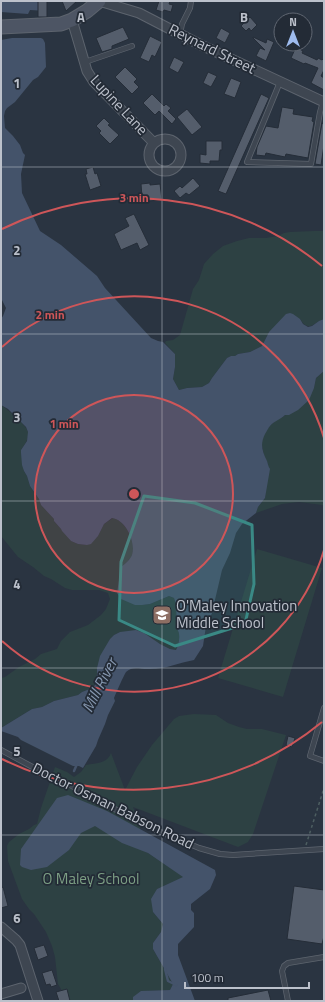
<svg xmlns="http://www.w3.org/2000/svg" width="325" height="1002" viewBox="0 0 325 1002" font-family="'Titillium Web',sans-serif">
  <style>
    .green { fill: #2d4143 }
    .water { fill: #44536a }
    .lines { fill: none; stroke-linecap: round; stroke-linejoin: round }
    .stream { stroke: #44536a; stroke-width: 2.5 }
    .building { fill: #545d6b; stroke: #252d38 }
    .lane-casing { stroke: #5d646e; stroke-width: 6 }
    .street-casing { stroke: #5d646e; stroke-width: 11 }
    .secondary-casing { stroke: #5d646e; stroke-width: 15 }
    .path { stroke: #4d5e61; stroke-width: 1.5; stroke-dasharray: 3 3; stroke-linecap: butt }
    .lane { stroke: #3e4651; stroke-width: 4.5 }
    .street { stroke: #3e4651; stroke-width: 9 }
    .secondary { stroke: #4d5564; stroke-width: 13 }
    .marked { fill: #3a8985; fill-opacity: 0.2; stroke: #3a8985; stroke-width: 3; stroke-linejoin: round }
    .grid { fill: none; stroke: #bcc1cb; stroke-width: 1; stroke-opacity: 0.55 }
    .ring { fill: none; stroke: #ce5659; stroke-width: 2 }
    .labels { text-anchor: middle; stroke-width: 3.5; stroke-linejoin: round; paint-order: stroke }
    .street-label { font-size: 15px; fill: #bcc1cb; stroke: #232b36 }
    .poi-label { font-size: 15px; fill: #bcc1cb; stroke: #232b36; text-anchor: start }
    .park-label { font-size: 15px; fill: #7c9e84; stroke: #232b36 }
    .water-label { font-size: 16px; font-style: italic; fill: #8697af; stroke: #232b36 }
    .grid-label { font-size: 13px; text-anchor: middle; font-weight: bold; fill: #bcc1cb; stroke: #232b36; stroke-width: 3.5; stroke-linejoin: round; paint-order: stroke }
    .centre { fill: #ce5659; stroke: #232b36; stroke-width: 2 }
    .ring-label { font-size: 12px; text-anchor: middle; font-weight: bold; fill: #ce5659; stroke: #232b36; stroke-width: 3.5; stroke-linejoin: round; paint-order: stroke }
  </style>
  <rect width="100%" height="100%" fill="#2a3441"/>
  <path class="green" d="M 314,231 L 324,231 L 324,319 C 313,323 309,333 300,319 L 269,332 L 262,346 L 250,352 L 238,354 L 235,356 L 231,356 L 227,358 L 212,378 L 209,383 L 202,387 L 187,388 L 179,390 L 173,379 L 175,367 L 175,354 L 165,343 L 166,341 L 173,340 L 180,335 L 193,289 L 199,280 L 204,264 L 213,254 L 223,246 L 237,241 L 249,238 L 266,238 L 278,236 L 284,233 L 290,232 Z
    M 324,371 L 324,506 L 322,505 L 299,502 L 282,504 L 256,513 L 258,507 L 265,498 L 268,466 C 268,462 265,459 264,455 C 263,452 262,446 262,442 C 262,433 274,419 283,417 L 314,388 L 316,378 Z
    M 1,405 C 7,409 27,425 28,432 C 29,439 25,444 21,450 L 24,471 L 27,476 L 30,486 L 39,499 L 41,505 L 54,519 L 54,521 L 71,541 L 78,544 L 87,545 L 98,536 L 104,524 L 113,518 C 126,521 136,542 132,555 C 130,560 125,564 121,567 L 122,572 L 119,580 L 142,605 L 150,604 L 169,596 L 174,598 L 176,603 L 177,629 C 181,634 179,645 176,650 L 170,649 L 160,644 L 120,632 L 114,635 L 110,639 L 97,668 L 97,674 L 94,686 L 92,688 L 82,692 L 78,695 L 54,701 L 42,707 L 32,709 L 1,728 L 1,678 L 5,677 L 19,667 L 35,659 L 41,654 L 57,649 L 61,641 L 70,632 L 88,625 L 101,615 L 106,609 L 110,599 L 108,593 L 99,590 L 72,590 L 65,588 L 51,579 L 44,576 L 33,567 L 18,557 L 1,536 Z
    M 257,549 L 322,568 L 283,697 L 218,678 Z
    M 194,714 L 216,715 L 228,723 L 239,727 L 247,729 L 262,729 L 286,735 L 253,834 L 248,842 L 238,847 L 133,807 L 140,825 L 141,847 L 143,850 L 148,853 L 184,877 L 157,889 L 153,912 L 163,924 L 161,932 L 153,943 L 153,949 L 173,984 L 170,990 L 148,991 L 133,998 L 133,1001 L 63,1001 L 62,991 L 58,984 L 55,957 L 52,946 L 46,932 L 34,914 L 29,909 L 22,899 L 8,861 L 7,846 L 9,842 L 19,834 L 29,829 L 34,825 L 37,824 L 41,808 L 55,767 L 67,772 L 74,777 L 81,772 L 86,765 C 96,763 107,764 111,753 L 125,790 L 137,767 L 152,745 L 174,719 L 179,716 Z"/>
  <path class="water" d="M 1,1 L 44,1 L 47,11 L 30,10 L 28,14 L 1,12 Z
    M 12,38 L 41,38 L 43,39 L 45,43 L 46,67 L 38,77 L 33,80 L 15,102 L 7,108 L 5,111 L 4,116 L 5,128 L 13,136 L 20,145 L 23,153 L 25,155 L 21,174 L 22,193 L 40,231 L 61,245 L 97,276 L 105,288 L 151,338 L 158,341 L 163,342 L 175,354 L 175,367 L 173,379 L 179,390 L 187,388 L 202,387 L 209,383 L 212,378 L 227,358 L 231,356 L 235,356 L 238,354 L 250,352 L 262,346 L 269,332 L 286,314 L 290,313 L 293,314 L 300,319 L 303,324 L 308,327 L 312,326 L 319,321 L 324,319 L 324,371 L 316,378 L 314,388 L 309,400 L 298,410 L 289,415 L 285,415 C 281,419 274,421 270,426 C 268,428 267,431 265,434 C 260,444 262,451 267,461 C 268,464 268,466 270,469 L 265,498 L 258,507 L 256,513 L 242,524 L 236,533 L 230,553 L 222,570 L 214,604 L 213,611 L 206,626 L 203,646 L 194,660 C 178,663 164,670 147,669 C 140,669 132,666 126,672 C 123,677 117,691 114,698 L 115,701 L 108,715 L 105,724 L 98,740 L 96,746 L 83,768 L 79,766 L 73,766 L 21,740 L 18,737 L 1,731 L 1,728 L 32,709 L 42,707 L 54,701 L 78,695 L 82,692 L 92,688 L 95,685 L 97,674 L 97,668 L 100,656 L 110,639 L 114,635 L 120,632 L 136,630 L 144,633 L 160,644 L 170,649 L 176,650 C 179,645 181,634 177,629 L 176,604 L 174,598 L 169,596 L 150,604 L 142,605 L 135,605 L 121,599 L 117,593 L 119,580 L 122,572 L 121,567 C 125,564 130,560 132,555 C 136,542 126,520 112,518 L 104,524 L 98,536 L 91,544 L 87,545 L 78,544 L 71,541 L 62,531 L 61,529 L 54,521 L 54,519 L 41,505 L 39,499 L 30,486 L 27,476 L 24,471 L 22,465 L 21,453 L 21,450 L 27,441 L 28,432 L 26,427 L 8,409 L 1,405 L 1,319 L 3,316 L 6,308 L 1,298 L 1,40 Z
    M 68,795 L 107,811 L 215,870 L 216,875 L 210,889 L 191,904 L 191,910 L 194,913 L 194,927 L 178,944 L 178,955 L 195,1001 L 133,1001 L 133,997 L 141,991 L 170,990 L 173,984 L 153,949 L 153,943 L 161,932 L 163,924 L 153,912 L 151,899 L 157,889 L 183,877 L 148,853 L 122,843 L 95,826 L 81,833 L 69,850 L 47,867 L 31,870 L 22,867 L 20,865 L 21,849 L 57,798 Z"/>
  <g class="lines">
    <path class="stream" d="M 74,771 L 77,764
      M 165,969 L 168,981 L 176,985"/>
  </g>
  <path class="building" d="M 38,1 L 47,1 L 47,17 L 38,17 Z
    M 62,1 L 77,1 L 66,11 Z
    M 159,1 L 170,1 L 169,4 L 173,5 L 171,12 L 164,10 L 163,12 L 156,10 Z
    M 250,17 L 257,25 L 251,31 L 249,28 L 246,31 L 241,26 Z
    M 123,27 L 129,39 L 112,46 L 112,49 L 102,52 L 96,38 Z
    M 221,28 L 230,33 L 225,43 L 216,38 Z
    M 150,36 L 162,42 L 155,57 L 152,55 L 149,62 L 140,58 Z
    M 253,37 L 266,43 L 267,39 L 274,42 L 266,61 L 256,56 L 260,48 L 265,50 L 253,38 Z
    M 296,47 L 303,51 L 302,53 L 317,60 L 318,58 L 322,60 L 323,59 L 324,59 L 324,70 L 321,76 L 324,78 L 324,90 L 311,83 L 318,68 L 305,63 L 304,64 L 291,58 Z
    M 174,57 L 184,62 L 178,73 L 169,68 Z
    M 125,67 L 137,79 L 134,82 L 139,87 L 132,94 L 115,77 Z
    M 208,72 L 217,76 L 211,87 L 203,83 Z
    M 231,78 L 241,82 L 235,98 L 224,94 Z
    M 152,94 L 164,106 L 166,104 L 171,108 L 168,111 L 176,119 L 172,124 L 159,111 L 155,115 L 143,103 Z
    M 261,94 L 269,98 L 226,194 L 218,191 Z
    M 282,107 L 294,109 L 293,114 L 313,117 L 312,121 L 314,122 L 308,158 L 286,154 L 285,157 L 266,153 L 265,156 L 256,155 L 257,147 L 266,126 L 278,128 Z
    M 187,109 L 202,127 L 192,135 L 177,117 Z
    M 104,118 L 110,124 L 108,125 L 119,135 L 110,144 L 99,133 L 101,131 L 96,126 Z
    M 322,123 L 324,124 L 324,145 L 321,165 L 315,164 Z
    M 206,141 L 222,141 L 222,150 L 220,150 L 219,161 L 210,161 L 210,164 L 200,163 L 200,154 L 206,155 Z
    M 93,167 L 95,174 L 97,173 L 101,186 L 90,190 L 85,174 L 87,174 L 86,169 Z
    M 193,178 L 200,186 L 189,195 L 186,193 L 180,198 L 174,191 L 180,186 L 182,188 Z
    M 150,183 L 150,185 L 160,184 L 162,200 L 148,201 L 147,196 L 142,197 L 141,184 Z
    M 134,214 L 149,245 L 140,250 L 137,243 L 121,250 L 114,234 L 129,226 L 125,218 Z
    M 288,736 L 295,738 L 292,747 L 286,745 Z
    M 294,886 L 324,890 L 324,936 L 322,944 L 287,939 Z
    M 3,887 L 8,906 L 1,908 L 1,888 Z
    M 44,945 L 48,956 L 38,960 L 34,948 Z
    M 52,970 L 57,985 L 51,987 L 50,984 L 46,985 L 42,973 Z
    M 67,989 L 70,1001 L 59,1001 L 56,992 Z
    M 268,990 L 271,1001 L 228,1001 L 228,998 Z"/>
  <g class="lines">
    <defs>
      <path id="lane" d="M 180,34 L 182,24 L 190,8 L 191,1
        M 85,62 L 132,46
        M 280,82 L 247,162 L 311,164 L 320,112 L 323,102
        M 324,708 L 310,756 L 324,761
        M 1,750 L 40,771 L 67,783 L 85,794 L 156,830 L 199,848 L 220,854 L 233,855 L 324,849
        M 288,1001 L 282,971 L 284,966 L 288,963 L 324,957"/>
      <path id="street" d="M 99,1 L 139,13 L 201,45 L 324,102
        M 72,20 L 87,71 L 94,82 L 154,143
        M149 155a16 16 0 1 1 32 0a16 16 0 1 1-32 0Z
        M 1,927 L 16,940 L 20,945 L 38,1001
        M 1,994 L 21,988"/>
      <path id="secondary" d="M 1,27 L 61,24 L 72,20 L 87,11 L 99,1"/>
    </defs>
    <use href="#lane" class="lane-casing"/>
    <use href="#street" class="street-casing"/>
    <use href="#secondary" class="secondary-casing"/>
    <path class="path" d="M 306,845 L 324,788"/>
    <use href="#lane" class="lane"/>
    <use href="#street" class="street"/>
    <use href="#secondary" class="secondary"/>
  </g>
  <path class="marked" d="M 144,496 L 195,503 L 252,525 L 254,584 L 245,624 L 175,646 L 119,620 L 121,562 Z"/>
  <path class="grid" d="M 162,1 L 162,1001M 1,167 L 324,167M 1,334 L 324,334M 1,501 L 324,501M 1,668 L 324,668M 1,835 L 324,835"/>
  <circle cx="134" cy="494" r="99" fill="#ce5659" fill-opacity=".12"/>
  <g class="ring">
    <circle cx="134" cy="494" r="99"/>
    <path d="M324 550A198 198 0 0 1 2 641M2 347A198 198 0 0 1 324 438"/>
    <path d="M322 722A296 296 0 0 1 2 759M2 229A296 296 0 0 1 322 266"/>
  </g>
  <defs>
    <symbol id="school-square" viewBox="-11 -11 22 22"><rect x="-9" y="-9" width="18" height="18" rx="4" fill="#8d6e63" stroke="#232b36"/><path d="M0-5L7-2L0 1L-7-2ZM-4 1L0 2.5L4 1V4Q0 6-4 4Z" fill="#fff"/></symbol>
  </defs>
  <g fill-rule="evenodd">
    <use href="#school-square" x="151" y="604" width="22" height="22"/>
  </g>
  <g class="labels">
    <g class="street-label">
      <text transform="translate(212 49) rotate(26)" y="5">Reynard Street</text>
      <text transform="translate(119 105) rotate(47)" y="5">Lupine Lane</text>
      <text transform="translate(113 806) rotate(26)" y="5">Doctor Osman Babson Road</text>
    </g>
    <g class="poi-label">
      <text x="176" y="611">O'Maley Innovation<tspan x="176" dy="17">Middle School</tspan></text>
    </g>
    <g class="park-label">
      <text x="91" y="884">O Maley School</text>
    </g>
    <g class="water-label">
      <text transform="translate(99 685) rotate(-63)" y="6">Mill River</text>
    </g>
  </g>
  <g class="grid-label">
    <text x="81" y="22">A</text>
    <text x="244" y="22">B</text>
    <text x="17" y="88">1</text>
    <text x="17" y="255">2</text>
    <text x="17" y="422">3</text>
    <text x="17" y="589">4</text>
    <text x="17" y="756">5</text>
    <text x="17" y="923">6</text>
  </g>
  <circle cx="134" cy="494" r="6" class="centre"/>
  <g class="ring-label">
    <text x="134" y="202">3 min</text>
    <text x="50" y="319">2 min</text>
    <text x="64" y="428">1 min</text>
  </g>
  <rect width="325" height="1002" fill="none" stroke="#bcc1cb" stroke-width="4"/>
  <g transform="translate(293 32)"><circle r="19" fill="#232b36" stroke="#606772"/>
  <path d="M0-3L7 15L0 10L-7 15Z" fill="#9ebbee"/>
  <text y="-6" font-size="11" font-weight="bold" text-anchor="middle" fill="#bcc1cb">N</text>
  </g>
  <path d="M185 982v6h124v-6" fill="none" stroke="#bcc1cb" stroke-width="2"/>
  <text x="191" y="982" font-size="12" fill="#bcc1cb" stroke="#232b36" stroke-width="3" paint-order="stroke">100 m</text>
</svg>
